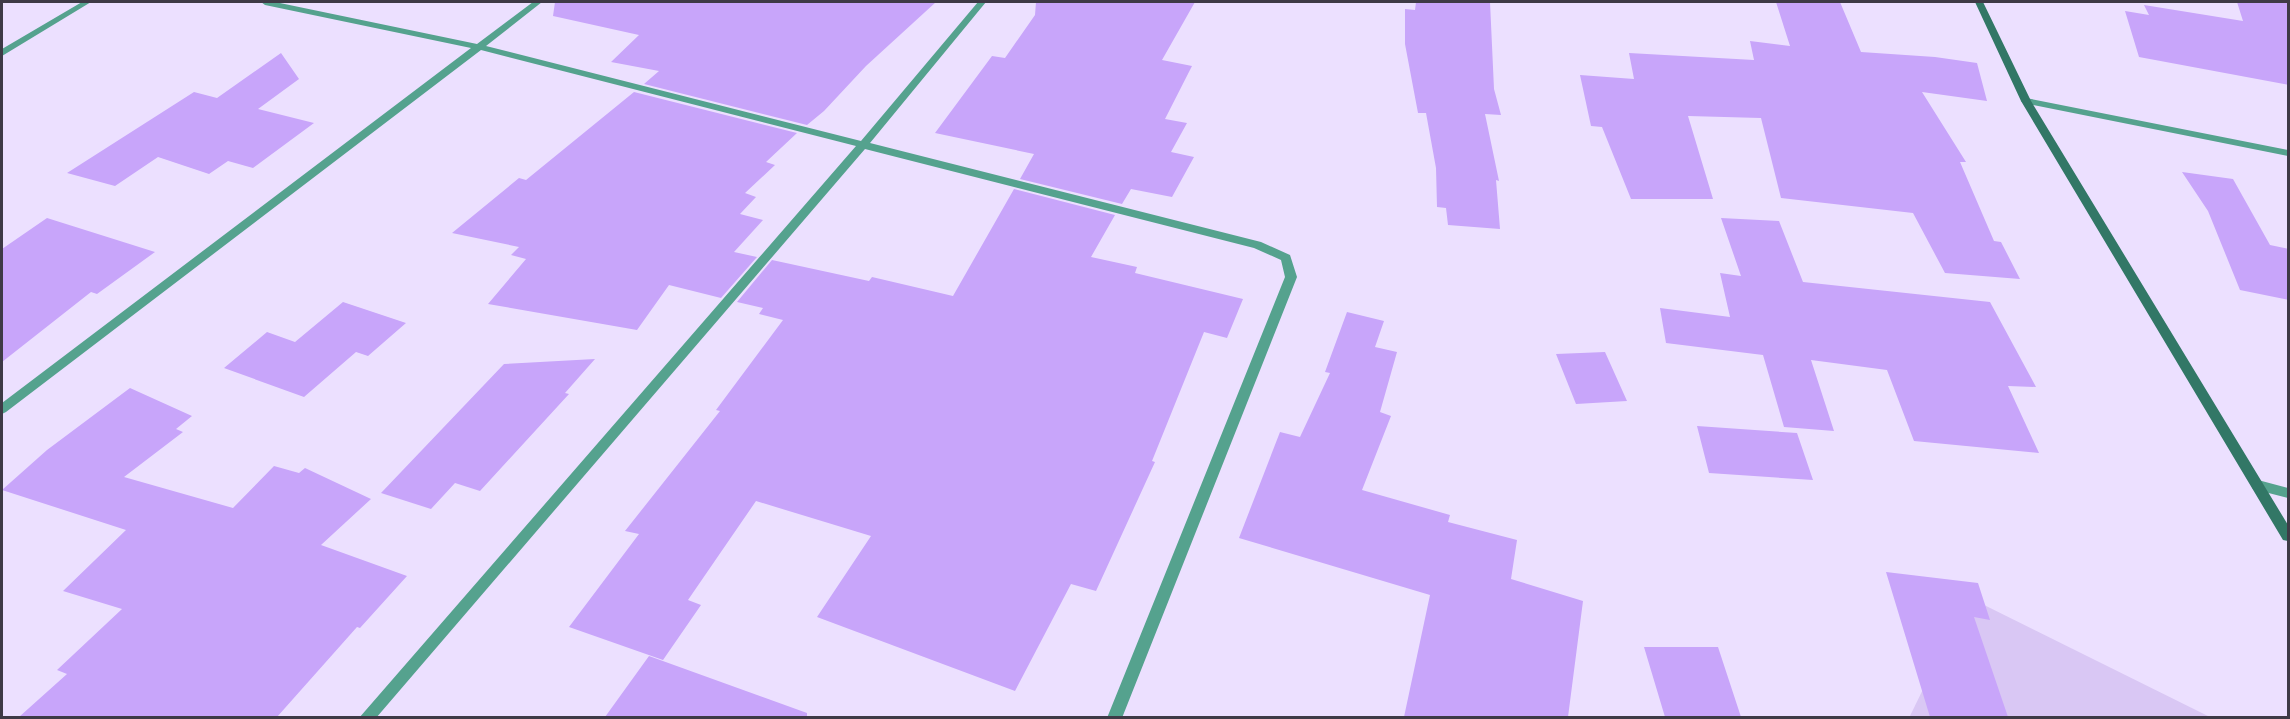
<svg xmlns="http://www.w3.org/2000/svg" width="2290" height="719" viewBox="0 0 2290 719" font-family="'PT Sans',sans-serif">
  <style>
    .green { fill: #d9c7f4 }
    .building { fill: #c8a5fa }
    .lines { fill: none; stroke-linecap: round; stroke-linejoin: round }
    .street { fill: #55a28e; fill-rule: evenodd }
    .secondary { fill: #327766; fill-rule: evenodd }
  </style>
  <rect width="100%" height="100%" fill="#ece0ff"/>
  <path class="green" d="M 1968,597 L 2210,717 L 1909,718 Z"/>
  <path class="building" d="M 555,2 L 936,2 L 866,66 L 824,111 L 807,125 L 644,84 L 659,71 L 611,62 L 639,35 L 553,16 Z
    M 1036,2 L 1195,2 L 1162,60 L 1192,66 L 1165,119 L 1187,123 L 1171,152 L 1194,157 L 1172,197 L 1131,189 L 1122,204 L 1020,179 L 1034,154 L 935,133 L 992,56 L 1005,58 L 1035,15 Z
    M 1416,2 L 1490,2 L 1494,89 L 1501,115 L 1485,114 L 1499,181 L 1496,180 L 1500,229 L 1448,225 L 1446,208 L 1437,207 L 1436,168 L 1426,113 L 1418,113 L 1405,44 L 1405,9 L 1415,10 Z
    M 1776,2 L 1840,2 L 1861,52 L 1935,57 L 1977,63 L 1987,101 L 1922,92 L 1966,162 L 1960,162 L 1994,241 L 2001,242 L 2020,279 L 1945,273 L 1913,213 L 1781,198 L 1761,118 L 1688,116 L 1713,199 L 1631,199 L 1602,127 L 1591,126 L 1580,75 L 1634,79 L 1629,53 L 1754,60 L 1750,41 L 1790,46 Z
    M 2237,2 L 2289,2 L 2289,85 L 2139,57 L 2125,11 L 2149,15 L 2144,5 L 2243,21 Z
    M 281,53 L 299,79 L 258,109 L 314,123 L 253,168 L 228,161 L 209,174 L 158,157 L 115,186 L 67,173 L 194,92 L 217,98 Z
    M 634,92 L 797,133 L 766,162 L 775,165 L 745,193 L 756,197 L 740,214 L 763,220 L 734,252 L 757,257 L 721,298 L 669,285 L 637,330 L 488,304 L 526,259 L 511,255 L 519,247 L 452,233 L 519,178 L 526,180 Z
    M 2182,172 L 2233,179 L 2270,245 L 2289,249 L 2289,300 L 2240,290 L 2208,211 Z
    M 1014,189 L 1115,215 L 1091,257 L 1137,267 L 1135,273 L 1243,299 L 1227,338 L 1204,332 L 1152,461 L 1155,462 L 1096,591 L 1071,584 L 1015,691 L 817,617 L 871,536 L 756,501 L 688,600 L 701,605 L 663,660 L 569,627 L 639,534 L 625,531 L 720,411 L 716,410 L 783,320 L 759,314 L 763,308 L 737,302 L 772,260 L 869,281 L 872,277 L 953,296 Z
    M 47,218 L 155,252 L 97,294 L 91,292 L 2,362 L 2,249 Z
    M 1721,218 L 1779,221 L 1803,282 L 1990,302 L 2036,387 L 2008,386 L 2039,453 L 1914,441 L 1887,370 L 1811,360 L 1834,431 L 1784,427 L 1763,355 L 1666,343 L 1660,308 L 1730,317 L 1720,273 L 1741,276 Z
    M 343,302 L 406,323 L 368,356 L 356,352 L 304,397 L 224,368 L 267,332 L 295,342 Z
    M 1347,312 L 1384,321 L 1375,347 L 1397,352 L 1380,412 L 1391,416 L 1362,490 L 1450,515 L 1448,522 L 1517,540 L 1511,579 L 1583,601 L 1568,717 L 1404,717 L 1430,595 L 1239,538 L 1280,432 L 1300,437 L 1330,373 L 1325,372 Z
    M 1605,352 L 1627,401 L 1576,404 L 1556,354 Z
    M 595,359 L 565,393 L 569,394 L 480,491 L 455,483 L 431,509 L 381,493 L 504,364 Z
    M 130,388 L 192,416 L 176,429 L 183,432 L 124,477 L 233,508 L 274,466 L 299,473 L 305,468 L 371,499 L 321,545 L 407,576 L 360,628 L 357,627 L 277,717 L 19,717 L 67,674 L 57,670 L 122,609 L 63,591 L 126,530 L 2,490 L 47,450 Z
    M 1697,426 L 1797,433 L 1813,480 L 1709,473 Z
    M 1886,572 L 1978,583 L 1990,620 L 1974,617 L 2008,717 L 1930,717 Z
    M 1644,647 L 1718,647 L 1741,717 L 1665,717 Z
    M 649,656 L 807,713 L 807,717 L 605,717 Z"/>
  <g class="lines">
    <path class="street" d="M 82,2 L 91,2 L 2,56 L 2,49 Z
      M 261,2 L 275,2 L 477,44 L 533,2 L 542,2 L 486,46 L 861,141 L 978,2 L 986,2 L 870,143 L 1261,242 L 1290,255 L 1297,277 L 1122,718 L 1107,718 L 1285,277 L 1281,260 L 1254,248 L 865,149 L 376,718 L 359,718 L 856,146 L 481,50 L 6,412 L 2,414 L 2,403 L 471,48 L 265,5 Z
      M 2026,98 L 2288,150 L 2288,156 L 2023,103 L 2021,101 Z
      M 2258,480 L 2288,488 L 2288,498 L 2253,489 L 2251,485 L 2253,481 Z"/>
    <path class="secondary" d="M 1975,2 L 1983,2 L 2031,101 L 2288,525 L 2288,541 L 2283,540 L 2021,101 Z"/>
  </g>
  <rect width="2290" height="719" fill="none" stroke="#3e3a46" stroke-width="6"/>
</svg>
